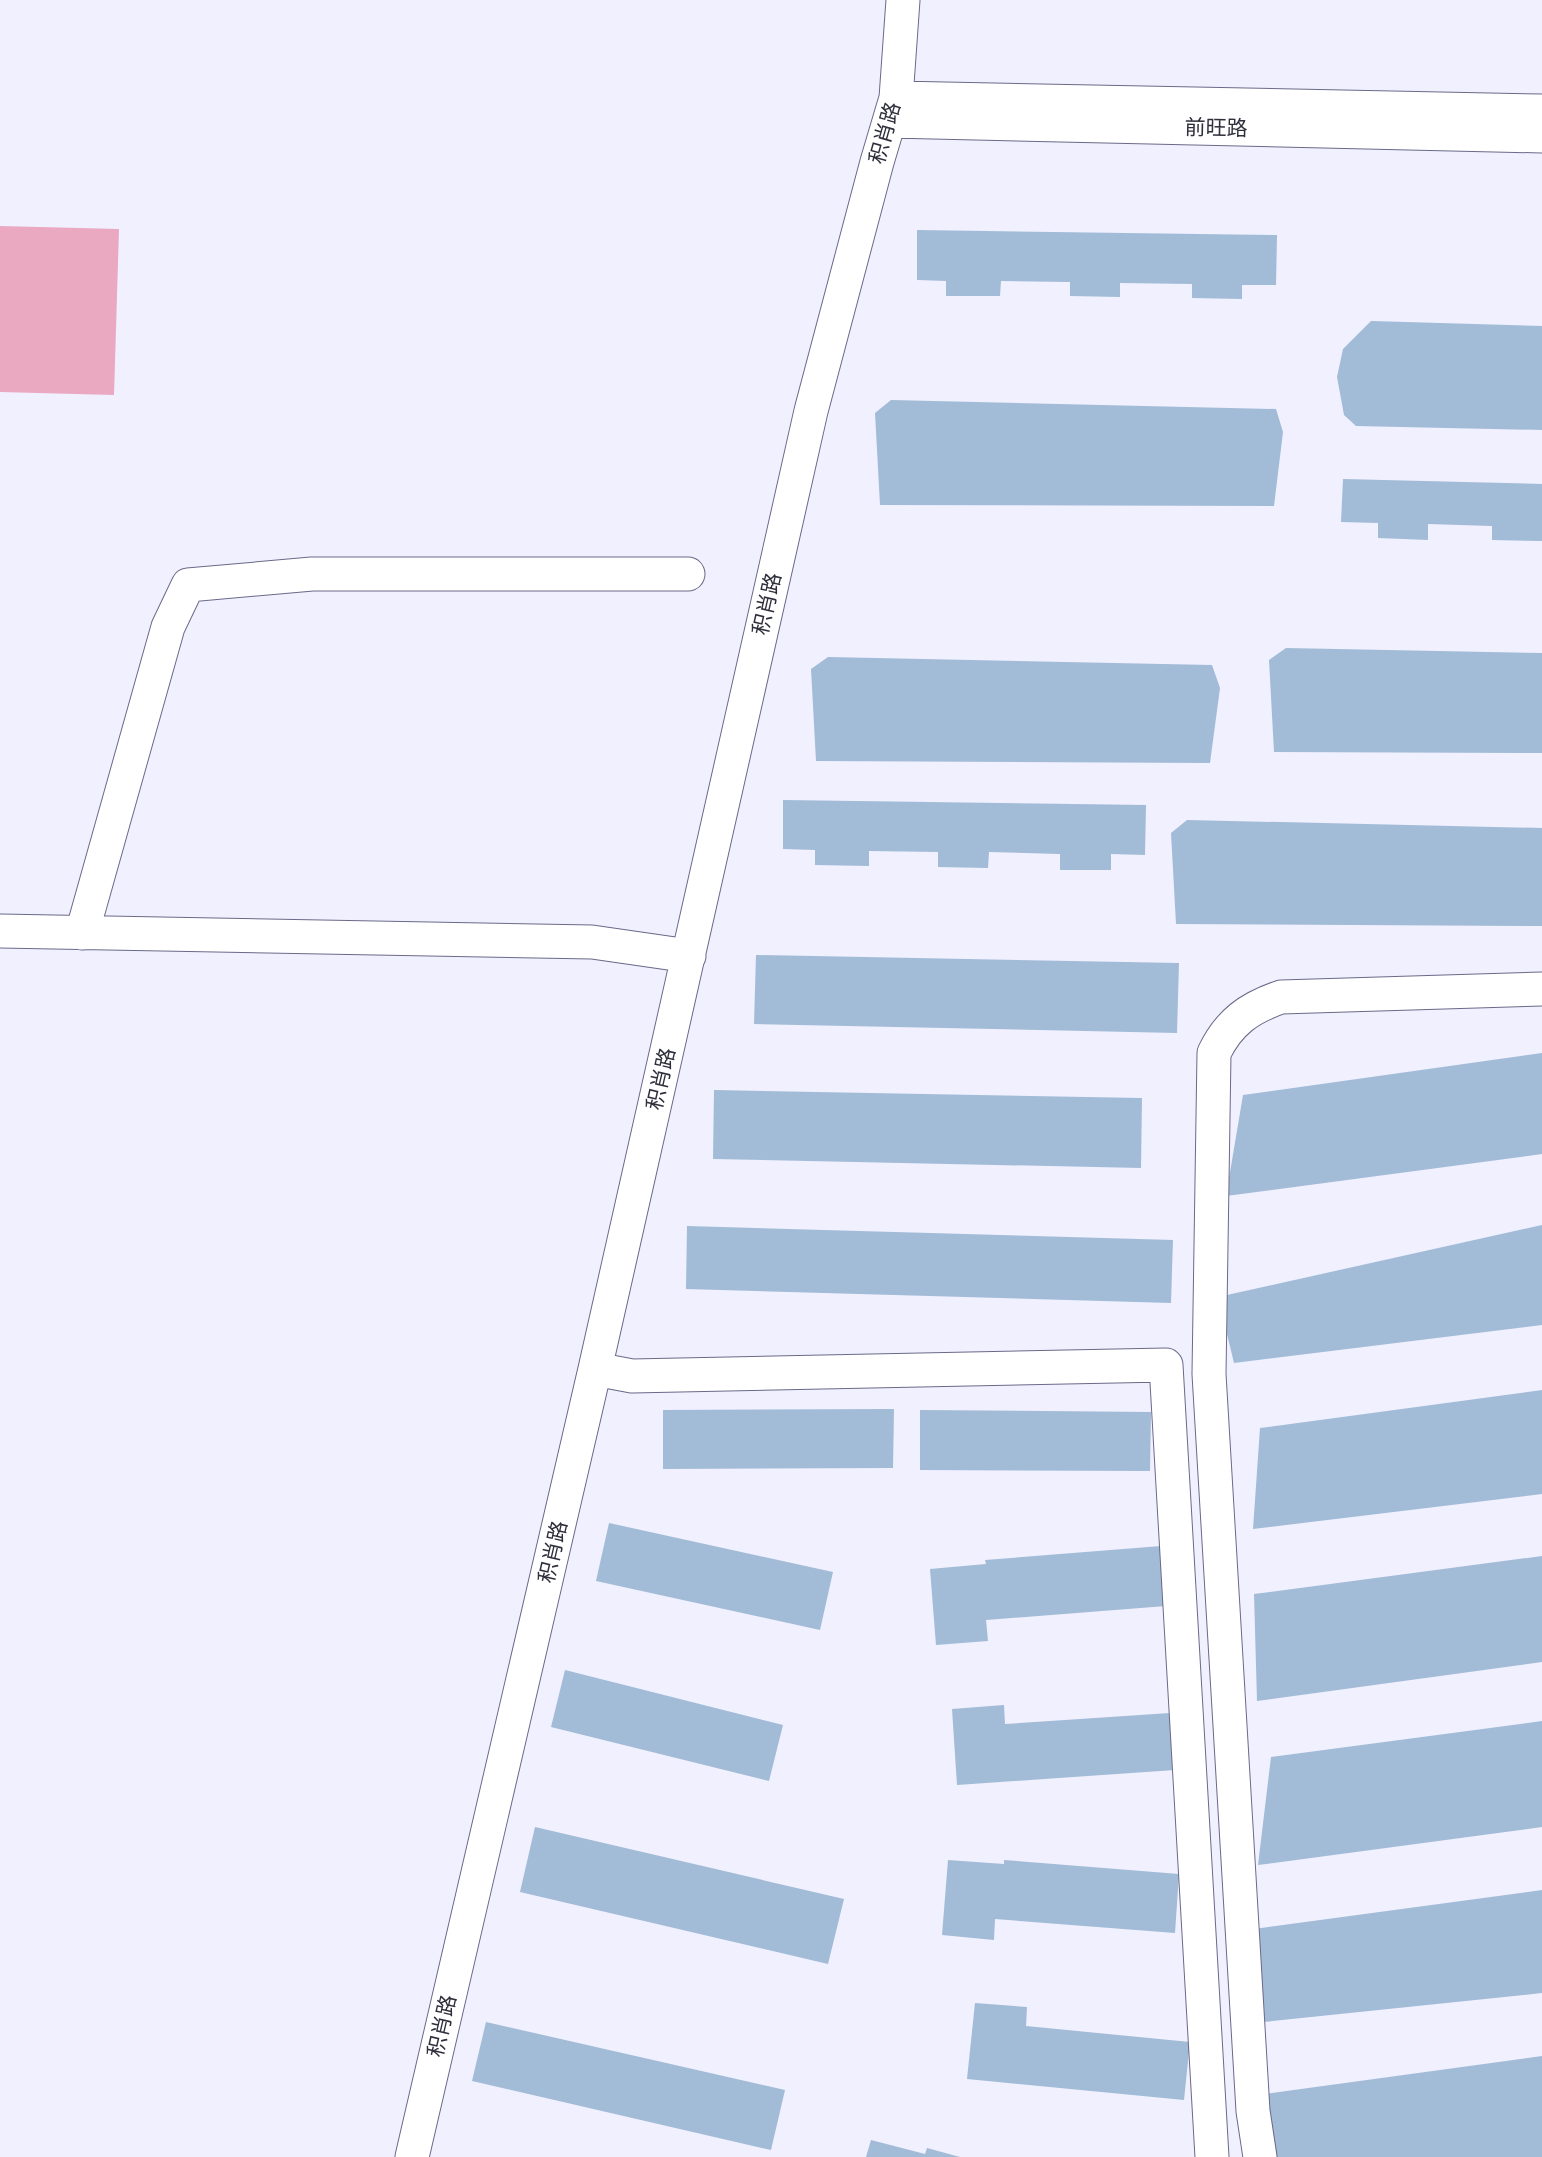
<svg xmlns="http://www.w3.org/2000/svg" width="1542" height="2157" viewBox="0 0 1542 2157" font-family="Rubik,'Noto Sans SC',sans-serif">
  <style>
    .pitch { fill: #eaa8c1 }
    .building { fill: #a2bbd7 }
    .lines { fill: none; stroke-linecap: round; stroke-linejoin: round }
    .minor-casing { stroke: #6a6989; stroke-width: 35 }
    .minor { stroke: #fff; stroke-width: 33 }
    .labels { text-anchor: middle; stroke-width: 4.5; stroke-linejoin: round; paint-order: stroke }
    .street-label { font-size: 21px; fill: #2f2f3c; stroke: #fff }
  </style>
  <rect width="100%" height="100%" fill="#f0f0fe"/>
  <path class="pitch" d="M 0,226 L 119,229 L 114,395 L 0,392 Z"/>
  <path class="building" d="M 917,230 L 1277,235 L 1276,285 L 1242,285 L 1242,299 L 1192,298 L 1192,284 L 1120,283 L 1120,297 L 1070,296 L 1070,282 L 1001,281 L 1000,296 L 946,296 L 946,281 L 917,280 Z
    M 1371,321 L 1542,326 L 1542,430 L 1356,426 L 1344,415 L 1337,377 L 1343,349 Z
    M 891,400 L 1276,409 L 1283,432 L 1274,506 L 880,505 L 875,413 Z
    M 1343,479 L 1542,484 L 1542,541 L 1492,540 L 1492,526 L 1428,524 L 1428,540 L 1378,538 L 1378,523 L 1341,522 Z
    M 1286,648 L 1542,653 L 1542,753 L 1274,752 L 1269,660 Z
    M 828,657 L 1212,665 L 1220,688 L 1210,763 L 816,761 L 811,669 Z
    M 783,800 L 1146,805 L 1145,855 L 1111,854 L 1111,870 L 1060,870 L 1060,854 L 989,852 L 988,868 L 938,867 L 938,852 L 869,851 L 869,866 L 815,865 L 815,850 L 783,849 Z
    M 1187,820 L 1542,828 L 1542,926 L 1176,924 L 1171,833 Z
    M 756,955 L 1179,963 L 1177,1033 L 754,1024 Z
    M 1542,1053 L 1542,1154 L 1226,1196 L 1243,1095 Z
    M 714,1090 L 1142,1098 L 1141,1168 L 713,1159 Z
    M 1542,1225 L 1542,1325 L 1234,1363 L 1218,1297 Z
    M 687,1226 L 1173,1240 L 1171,1303 L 686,1289 Z
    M 1542,1390 L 1542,1494 L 1253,1529 L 1260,1428 Z
    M 894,1409 L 893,1468 L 663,1469 L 663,1410 Z
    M 920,1410 L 1151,1412 L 1150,1471 L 920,1470 Z
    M 609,1523 L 833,1572 L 820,1630 L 596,1581 Z
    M 1161,1546 L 1166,1606 L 986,1620 L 988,1641 L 936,1645 L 930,1569 L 986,1564 L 985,1560 Z
    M 1542,1556 L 1542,1662 L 1257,1701 L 1254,1594 Z
    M 565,1670 L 783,1725 L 769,1781 L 551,1727 Z
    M 1004,1705 L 1005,1724 L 1170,1713 L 1175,1770 L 957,1785 L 952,1709 Z
    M 1542,1721 L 1542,1827 L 1258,1865 L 1271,1757 Z
    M 535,1827 L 844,1899 L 828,1964 L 520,1892 Z
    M 948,1860 L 1004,1864 L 1004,1860 L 1179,1874 L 1175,1933 L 995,1919 L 994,1940 L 942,1935 Z
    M 1542,1890 L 1542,1993 L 1264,2022 L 1254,1929 Z
    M 975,2003 L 1027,2007 L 1026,2026 L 1190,2042 L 1184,2100 L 967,2079 Z
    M 486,2022 L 785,2090 L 771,2150 L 472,2081 Z
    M 1542,2056 L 1542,2157 L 1271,2157 L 1265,2094 Z
    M 871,2140 L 925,2154 L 927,2148 L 960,2157 L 866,2157 Z"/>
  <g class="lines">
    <defs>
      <path id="minor" d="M 896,98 L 1542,111
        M 890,121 L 1542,136
        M 0,931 L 592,942 L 689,956
        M 82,933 L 168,627 L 188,585 L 312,574 L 688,574
        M 595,1369 L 632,1376 L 1166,1365 L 1212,2157
        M 412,2157 L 595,1369 L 811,411 L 877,162 L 896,98 L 903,0
        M 1260,2157 L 1253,2111 L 1209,1374 L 1214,1053 C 1229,1022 1249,1008 1281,997 L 1542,989"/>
    </defs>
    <use href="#minor" class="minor-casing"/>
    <use href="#minor" class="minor"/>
  </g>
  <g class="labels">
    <g class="street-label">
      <text transform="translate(1216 128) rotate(1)" y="7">前旺路</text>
      <text transform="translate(885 133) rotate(-74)" y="7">积肖路</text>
      <text transform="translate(767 604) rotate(-77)" y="7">积肖路</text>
      <text transform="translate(661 1079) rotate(-77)" y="7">积肖路</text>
      <text transform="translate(553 1552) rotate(-77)" y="7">积肖路</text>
      <text transform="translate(442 2026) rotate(-77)" y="7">积肖路</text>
    </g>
  </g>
</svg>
